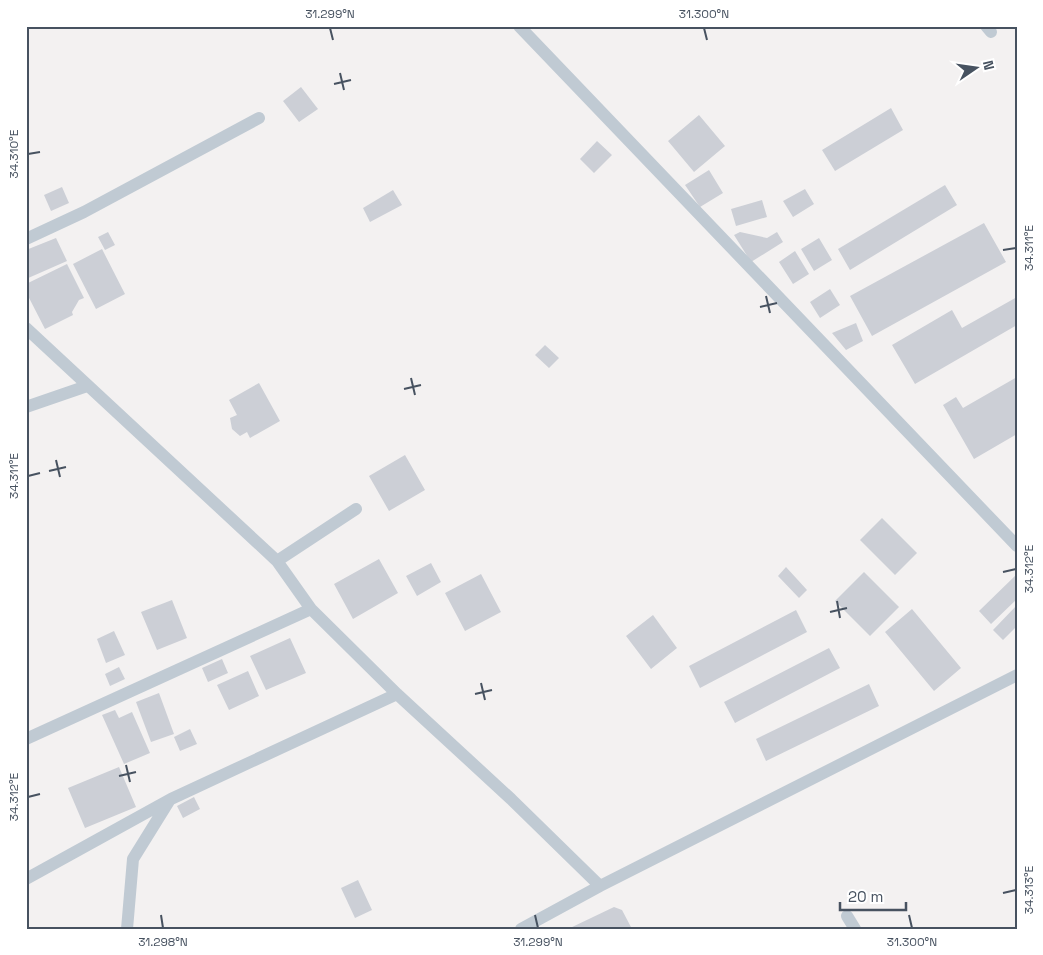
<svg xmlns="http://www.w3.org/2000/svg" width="1043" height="955" viewBox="0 0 1043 955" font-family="'Space Grotesk',sans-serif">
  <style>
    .building { fill: #cccfd6 }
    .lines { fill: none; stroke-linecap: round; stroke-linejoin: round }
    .lane { stroke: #c0cad3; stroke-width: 12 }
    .ticks { fill: none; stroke: #475260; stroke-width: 2 }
    .neatline { fill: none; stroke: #475260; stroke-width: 2 }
    .ticks-label { font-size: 12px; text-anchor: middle; fill: #475260 }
  </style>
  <rect width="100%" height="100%" fill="#f3f1f1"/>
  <path class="building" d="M 301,87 L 318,109 L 299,122 L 283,101 Z
    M 891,108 L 903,130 L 835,171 L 822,150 Z
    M 699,115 L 725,146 L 694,172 L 668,141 Z
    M 597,141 L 612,155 L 594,173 L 580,159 Z
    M 709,170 L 723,193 L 700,207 L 685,185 Z
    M 945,185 L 957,205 L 850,270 L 838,249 Z
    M 62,187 L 69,203 L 51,211 L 44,195 Z
    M 805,189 L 814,204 L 793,217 L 783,201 Z
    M 393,190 L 402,205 L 370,222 L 363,208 Z
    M 762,200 L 767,217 L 736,226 L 731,209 Z
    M 984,223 L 1006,262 L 872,336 L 850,296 Z
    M 108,232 L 115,245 L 105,250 L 98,237 Z
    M 740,232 L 767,238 L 777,232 L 783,242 L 751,262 L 734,235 Z
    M 56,238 L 67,261 L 26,279 L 26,250 Z
    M 819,238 L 832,260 L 814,271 L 801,249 Z
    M 102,249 L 125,294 L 96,309 L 73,264 Z
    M 795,251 L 809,274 L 793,284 L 779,262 Z
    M 67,264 L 84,298 L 79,300 L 72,312 L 73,315 L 45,329 L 26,292 L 26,284 Z
    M 830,289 L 840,305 L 820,318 L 810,302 Z
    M 1017,297 L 1017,325 L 915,384 L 892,345 L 952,310 L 962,328 Z
    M 856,323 L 863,341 L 846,350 L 832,333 Z
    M 545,345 L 559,358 L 549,368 L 535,355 Z
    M 1017,377 L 1017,434 L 974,459 L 943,405 L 956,397 L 963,408 Z
    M 259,383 L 280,421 L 250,438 L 247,432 L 240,436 L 232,429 L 230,418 L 237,415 L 229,400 Z
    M 405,455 L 425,490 L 389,511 L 369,476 Z
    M 882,518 L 917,553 L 895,575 L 860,540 Z
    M 379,559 L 398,593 L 353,619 L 334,584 Z
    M 431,563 L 441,582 L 417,596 L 406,576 Z
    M 786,567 L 807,590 L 799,598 L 778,576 Z
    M 864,572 L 899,607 L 870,636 L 835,601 Z
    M 481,574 L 501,612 L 465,631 L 445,593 Z
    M 1017,574 L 1017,599 L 991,624 L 979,611 Z
    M 172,600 L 187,638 L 157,650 L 141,612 Z
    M 1017,605 L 1017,626 L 1003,640 L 993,630 Z
    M 912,609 L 961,668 L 934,691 L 885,632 Z
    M 796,610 L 807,632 L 700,688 L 689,666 Z
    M 653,615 L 677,648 L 651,669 L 626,636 Z
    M 114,631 L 125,655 L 106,663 L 97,639 Z
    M 290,638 L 306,673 L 266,690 L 250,656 Z
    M 829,648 L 840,668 L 735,723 L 724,702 Z
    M 222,659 L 228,673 L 208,682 L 202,668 Z
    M 119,667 L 125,679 L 110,686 L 105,674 Z
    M 248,671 L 259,696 L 229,710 L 217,685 Z
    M 869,684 L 879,706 L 766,761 L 756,739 Z
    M 159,693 L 174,734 L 151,742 L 136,702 Z
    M 115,710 L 119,718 L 132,712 L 150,753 L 124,764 L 102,715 Z
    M 190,729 L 197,744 L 180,751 L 174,737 Z
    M 119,767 L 136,807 L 85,828 L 68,788 Z
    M 194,797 L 200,809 L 183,818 L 177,806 Z
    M 358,880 L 372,910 L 355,918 L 341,888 Z
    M 614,907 L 622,910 L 632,929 L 568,929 Z"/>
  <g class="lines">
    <path class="lane" d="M 519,26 L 1017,546
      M 986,26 L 991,32
      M 26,239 L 84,212 L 259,118
      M 26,328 L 277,561 L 311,609 L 397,694 L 511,799 L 600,886 L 521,929
      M 26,407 L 87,386
      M 277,561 L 356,509
      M 26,739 L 311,609
      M 26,879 L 171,799 L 397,694
      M 600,886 L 1017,675
      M 847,916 L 855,929
      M 127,929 L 133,859 L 169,801"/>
  </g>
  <path class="ticks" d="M 330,28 L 333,40M 704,28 L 707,40M 340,73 L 344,90M 334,84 L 351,80M 28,154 L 40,152M 1003,250 L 1016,248M 766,296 L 770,313M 760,307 L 777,303M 411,378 L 415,395M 404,389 L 421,385M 56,460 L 60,477M 49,471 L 66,467M 28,476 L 40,473M 1003,572 L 1016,569M 837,601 L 840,618M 830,612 L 847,608M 481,683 L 485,700M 475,694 L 492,690M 126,765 L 130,782M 119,776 L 136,772M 28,797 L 40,794M 1003,893 L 1016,890M 161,915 L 163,928M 535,915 L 538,928M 909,915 L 912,928"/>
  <rect width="1043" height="955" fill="none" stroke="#ffffff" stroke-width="55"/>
  <g transform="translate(976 68) rotate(77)" stroke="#ffffff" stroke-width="4" paint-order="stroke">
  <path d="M0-4L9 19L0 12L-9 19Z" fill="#475260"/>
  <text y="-8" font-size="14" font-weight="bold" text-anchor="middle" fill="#475260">N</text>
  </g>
  <path d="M840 902v8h66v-8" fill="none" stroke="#475260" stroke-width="2.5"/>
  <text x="848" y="902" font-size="15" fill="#475260" stroke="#ffffff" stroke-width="4" paint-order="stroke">20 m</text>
  <rect x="28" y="28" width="988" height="900" class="neatline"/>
  <g class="ticks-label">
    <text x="330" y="18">31.299°N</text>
    <text x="704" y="18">31.300°N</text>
    <text transform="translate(14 154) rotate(-90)" y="4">34.310°E</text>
    <text transform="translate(1029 248) rotate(-90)" y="4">34.311°E</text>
    <text transform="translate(14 476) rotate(-90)" y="4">34.311°E</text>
    <text transform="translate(1029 569) rotate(-90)" y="4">34.312°E</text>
    <text transform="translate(14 797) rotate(-90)" y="4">34.312°E</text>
    <text transform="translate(1029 890) rotate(-90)" y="4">34.313°E</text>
    <text x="163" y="946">31.298°N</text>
    <text x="538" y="946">31.299°N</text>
    <text x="912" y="946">31.300°N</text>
  </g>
</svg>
